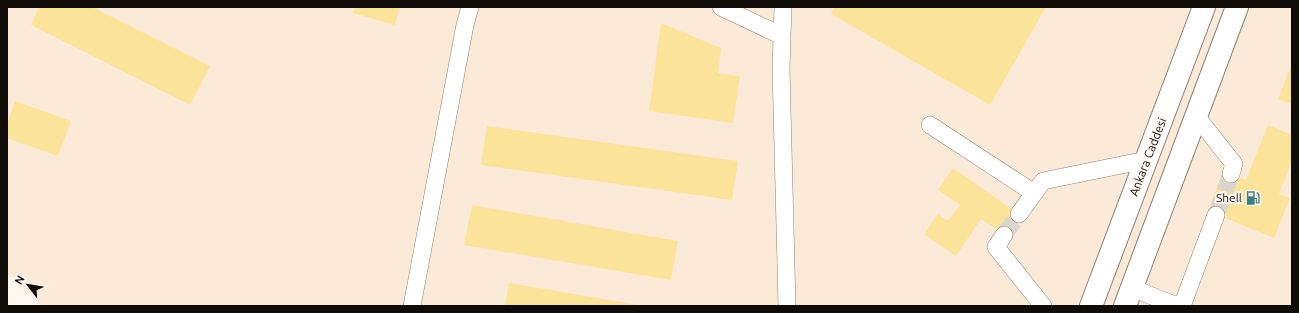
<svg xmlns="http://www.w3.org/2000/svg" width="1299" height="313" viewBox="0 0 1299 313" font-family="Ubuntu,sans-serif">
  <style>
    .built { fill: #fcead9 }
    .building { fill: #fbe39a }
    .lines { fill: none; stroke-linecap: round; stroke-linejoin: round }
    .minor-tunnel { stroke: #dbd5ce; stroke-width: 17; stroke-dasharray: 17 8; stroke-linecap: butt }
    .minor-casing { stroke: #8b8076; stroke-width: 18 }
    .highway-casing { stroke: #8b8076; stroke-width: 24 }
    .minor { stroke: #fff; stroke-width: 17 }
    .highway { stroke: #fff; stroke-width: 22 }
    .labels { text-anchor: middle; stroke-width: 4; stroke-linejoin: round; paint-order: stroke }
    .street-label { font-size: 12px; fill: #0f0c08; stroke: #fff8f1 }
    .poi-label { font-size: 12px; fill: #0f0c08; stroke: #fff8f1; text-anchor: end }
  </style>
  <rect width="100%" height="100%" fill="#fff8f1"/>
  <path class="built" d="M 7,7 L 1292,7 L 1292,306 L 42,306 L 7,273 Z"/>
  <path class="building" d="M 39,7 L 92,7 L 210,66 L 190,105 L 31,25 Z
    M 355,7 L 400,7 L 395,25 L 353,13 Z
    M 835,7 L 1046,7 L 990,105 L 831,14 Z
    M 661,23 L 721,48 L 718,73 L 740,76 L 733,123 L 649,111 Z
    M 1292,63 L 1292,104 L 1278,99 Z
    M 15,101 L 71,121 L 58,156 L 7,138 L 7,125 Z
    M 1268,125 L 1292,135 L 1292,161 L 1279,194 L 1290,198 L 1274,238 L 1208,211 L 1223,172 L 1246,180 Z
    M 487,126 L 738,161 L 732,200 L 481,165 Z
    M 953,168 L 1023,217 L 1009,238 L 981,219 L 956,256 L 924,234 L 938,214 L 948,221 L 960,205 L 938,190 Z
    M 472,205 L 678,241 L 671,280 L 464,245 Z
    M 509,283 L 640,305 L 639,306 L 505,306 Z"/>
  <g class="lines">
    <path class="minor-tunnel" d="M 1216,215 L 1231,174
      M 1004,235 L 1019,214"/>
    <defs>
      <path id="minor" d="M 721,7 L 782,36
        M 783,7 L 781,68 L 787,306
        M 1196,116 L 1234,164 L 1231,174
        M 930,125 L 1034,193
        M 1019,214 L 1043,181 L 1146,160
        M 1004,235 L 996,247 L 1043,306
        M 1132,288 L 1177,306
        M 412,306 L 465,25 L 470,7
        M 1182,306 L 1216,215"/>
      <path id="highway" d="M 1091,306 L 1204,7
        M 1125,306 L 1237,7"/>
    </defs>
    <use href="#minor" class="minor-casing"/>
    <use href="#highway" class="highway-casing"/>
    <use href="#minor" class="minor"/>
    <use href="#highway" class="highway"/>
  </g>
  <defs>
    <symbol id="fuel-bare" viewBox="-9 -9 18 18"><path d="M-5.5-6h7V0h2V4h1.3V-2.5L3-4.5l.8-.8L6-3V5H2.5V1h-1V6h-7ZM-4.2-4.7v3.2H.2V-4.7Z" fill="#3a8282" stroke="#fff8f1" stroke-width="2.5" paint-order="stroke"/></symbol>
  </defs>
  <g fill-rule="evenodd">
    <use href="#fuel-bare" x="1243" y="188" width="20" height="20"/>
  </g>
  <g class="labels">
    <g class="street-label">
      <text transform="translate(1148 157) rotate(-69)" y="4">Ankara Caddesi</text>
    </g>
    <g class="poi-label">
      <text x="1242" y="202">Shell</text>
    </g>
  </g>
  <rect width="1299" height="313" fill="none" stroke="#0f0c08" stroke-width="16"/>
  <g transform="translate(28 285) rotate(301)" stroke="#fff8f1" stroke-width="3" paint-order="stroke">
  <path d="M0-3L7 15L0 10L-7 15Z" fill="#0f0c08"/>
  <text y="-6" font-size="11" font-weight="bold" text-anchor="middle" fill="#0f0c08">N</text>
  </g>
</svg>
